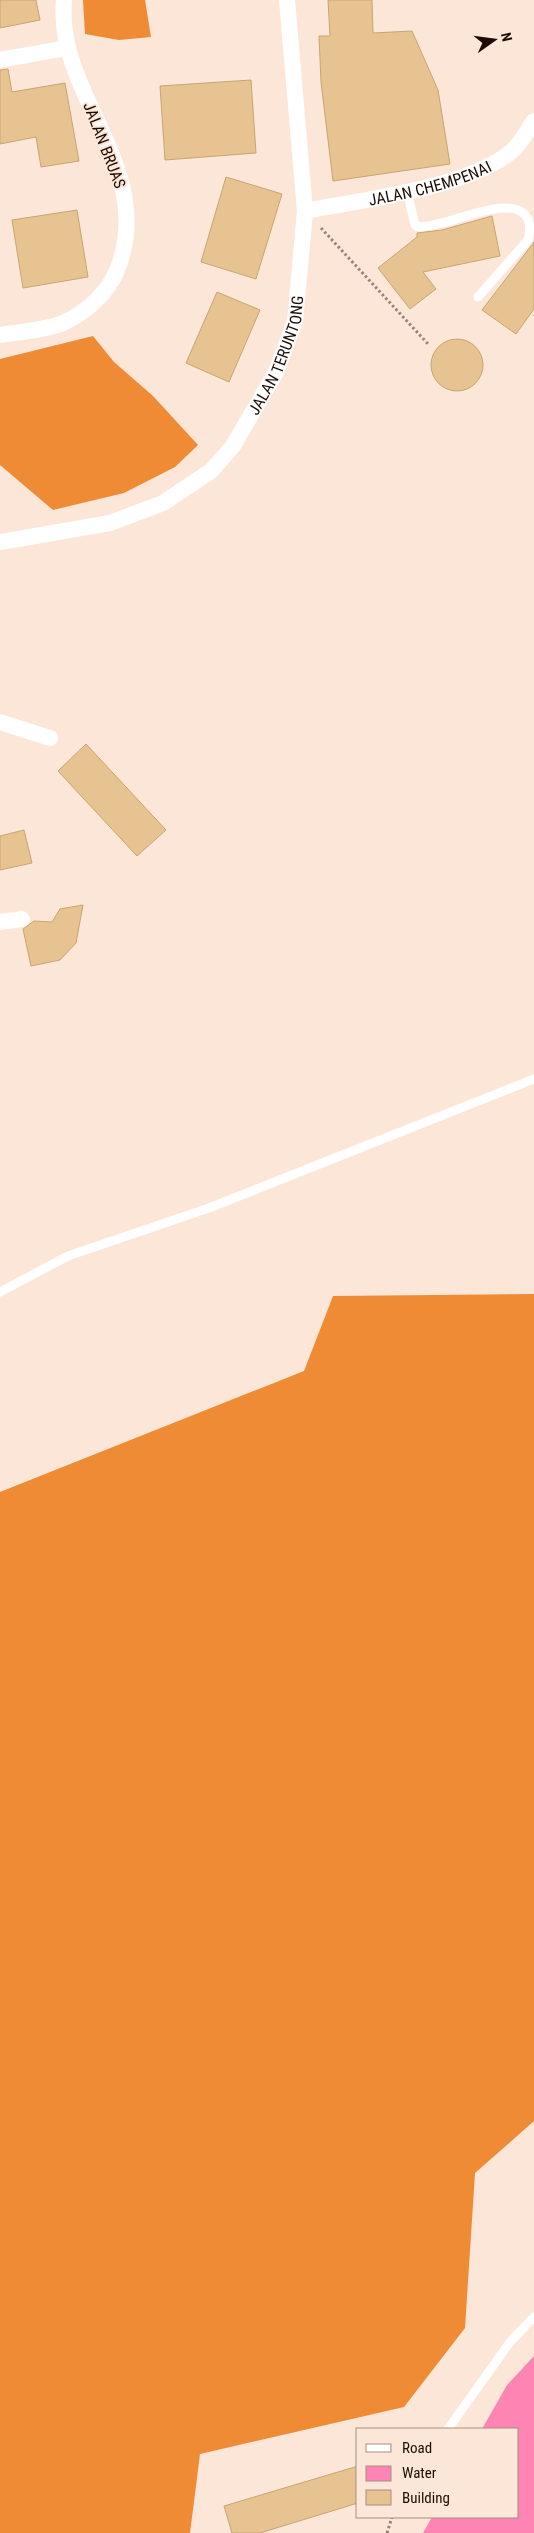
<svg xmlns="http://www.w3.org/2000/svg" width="534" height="2533" viewBox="0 0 534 2533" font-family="'Roboto Condensed',sans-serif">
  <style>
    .forest { fill: #ef8b35 }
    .water { fill: #fd84b3 }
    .building { fill: #e6c390; stroke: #c7a573 }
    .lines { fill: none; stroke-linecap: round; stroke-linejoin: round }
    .path { stroke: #988578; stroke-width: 3; stroke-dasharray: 2.5 2.5; stroke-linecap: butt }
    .lane { stroke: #fff; stroke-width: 9 }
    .street { stroke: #fff; stroke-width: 16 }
    .labels { text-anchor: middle; stroke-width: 4; stroke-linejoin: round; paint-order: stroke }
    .street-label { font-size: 16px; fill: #1d0c01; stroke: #fce6d8 }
  </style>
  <rect width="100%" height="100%" fill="#fce6d8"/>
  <path class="forest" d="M 83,0 L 145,0 L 151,37 L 119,40 L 85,34 Z
    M 93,336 L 114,362 L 153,396 L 198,445 L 175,467 L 124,493 L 53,510 L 0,465 L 0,359 Z
    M 534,1294 L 534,2121 L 475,2173 L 465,2328 L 404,2407 L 200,2454 L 190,2533 L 0,2533 L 0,1492 L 304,1371 L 333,1296 Z"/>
  <path class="water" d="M 534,2356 L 534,2533 L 423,2533 L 432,2517 L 518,2517 L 518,2429 L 482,2429 L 507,2385 Z"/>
  <path class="building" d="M 0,0 L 36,0 L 40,20 L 0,28 Z
    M 328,0 L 372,0 L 373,33 L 412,31 L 438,90 L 450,164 L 333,181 L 321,82 L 319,36 L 330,36 Z
    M 8,69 L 12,92 L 65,83 L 79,161 L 41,167 L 36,137 L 0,144 L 0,70 Z
    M 251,80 L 256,153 L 165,160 L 160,86 Z
    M 226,177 L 282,194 L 256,279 L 201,262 Z
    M 77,210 L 88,277 L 23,288 L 12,220 Z
    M 492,216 L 500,256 L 423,272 L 436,289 L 410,309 L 378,268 L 417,237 L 417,233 L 442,230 Z
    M 534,242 L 534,309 L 516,334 L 482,310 Z
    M 217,292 L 260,310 L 229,382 L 186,363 Z
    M431 365a26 26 0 1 1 52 0a26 26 0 1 1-52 0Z
    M 86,744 L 166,830 L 137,856 L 58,771 Z
    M 24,830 L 32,863 L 0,870 L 0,836 Z
    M 83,905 L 76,943 L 60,960 L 31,966 L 23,929 L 34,921 L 52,922 L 60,909 Z
    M 358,2466 L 358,2503 L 260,2533 L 232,2533 L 224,2506 Z"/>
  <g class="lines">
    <path class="path" d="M 321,228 L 429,345
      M 387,2533 L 392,2517"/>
    <path class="lane" d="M 407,191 L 415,225 L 419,227 C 448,225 474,210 502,208 C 524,207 534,218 528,240 L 478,297
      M 0,1292 L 68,1256 L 209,1208 L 534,1079
      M 448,2429 L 510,2342 L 534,2317"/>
    <g class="street">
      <path d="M 0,60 L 67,48"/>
      <path id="s1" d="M 305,211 C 362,200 468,188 512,151 C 521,144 527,130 534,121"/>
      <path d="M 0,335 C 19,332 46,330 63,323 C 87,312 109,292 118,268 C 156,167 55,94 64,0"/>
      <path id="s2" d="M 0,542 L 110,523 L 163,503 L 211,471 L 233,446 L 276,372 L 295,321 L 305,211 L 287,0"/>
      <path d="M 0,722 L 50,738"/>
      <path d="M 0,922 L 22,919"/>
    </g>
  </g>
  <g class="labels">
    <g class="street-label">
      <text transform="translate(105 145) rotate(69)" y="6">JALAN BRUAS</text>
      <text dy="6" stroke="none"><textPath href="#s1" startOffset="128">JALAN CHEMPENAI</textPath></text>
      <text dy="6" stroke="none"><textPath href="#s2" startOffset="361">JALAN TERUNTONG</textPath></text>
    </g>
  </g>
  <rect x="356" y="2428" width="162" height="90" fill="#fce6d8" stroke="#a38f82"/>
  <rect x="366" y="2444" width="25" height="8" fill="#ffffff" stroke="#a38f82"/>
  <text x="402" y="2453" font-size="15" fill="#1d0c01">Road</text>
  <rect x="366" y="2466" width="25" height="15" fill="#fd84b3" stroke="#a38f82"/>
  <text x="402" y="2478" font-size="15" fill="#1d0c01">Water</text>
  <rect x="366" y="2490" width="25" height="15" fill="#e6c390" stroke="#a38f82"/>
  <text x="402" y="2503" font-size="15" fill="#1d0c01">Building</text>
  <g transform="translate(494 40) rotate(76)" stroke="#fce6d8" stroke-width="4" paint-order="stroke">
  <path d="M0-4L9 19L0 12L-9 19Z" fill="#1d0c01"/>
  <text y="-8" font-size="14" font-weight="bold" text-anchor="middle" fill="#1d0c01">N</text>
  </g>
</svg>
